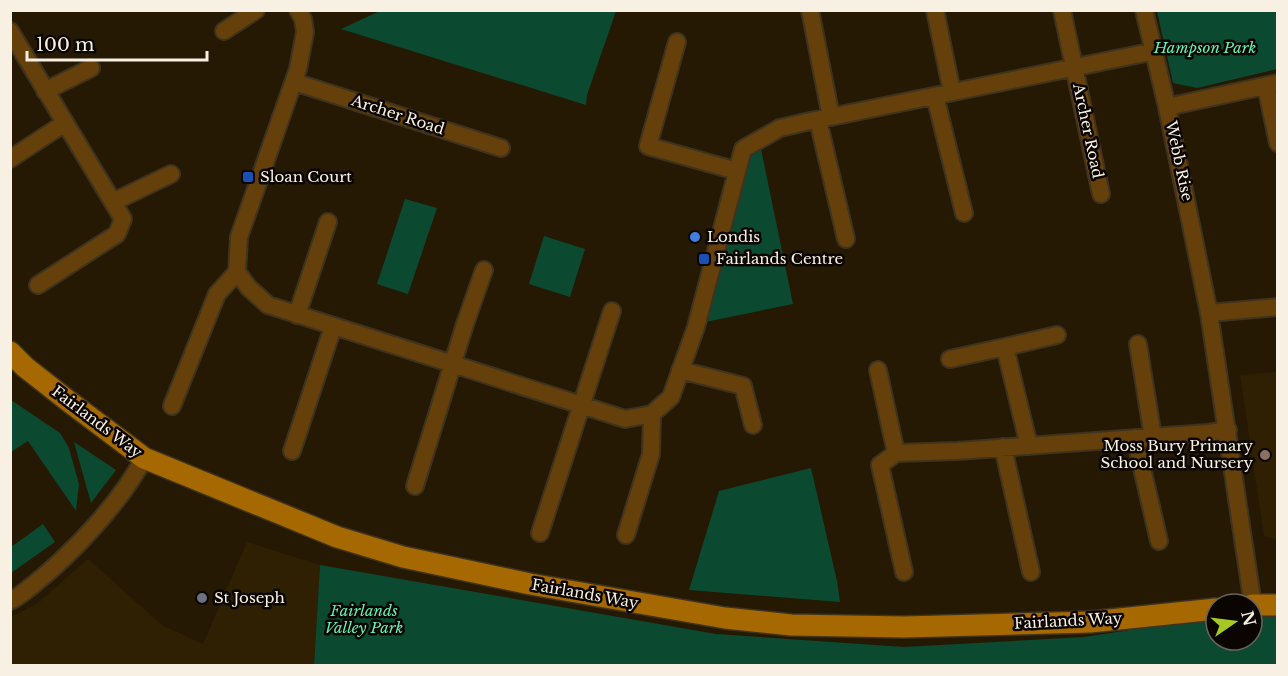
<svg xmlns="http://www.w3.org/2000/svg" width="1288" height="676" viewBox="0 0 1288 676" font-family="'Libre Baskerville',serif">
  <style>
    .built { fill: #2f2003 }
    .green { fill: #0c4931 }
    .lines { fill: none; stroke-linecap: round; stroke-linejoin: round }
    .minor-casing { stroke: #3e331f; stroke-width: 20 }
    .major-casing { stroke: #3e331f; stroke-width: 24 }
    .minor { stroke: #66400b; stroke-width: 16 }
    .major { stroke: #a66800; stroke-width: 21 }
    .transit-dot { fill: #1a4fb4; stroke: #0a0501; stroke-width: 2 }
    .shop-dot { fill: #3f7fe0; stroke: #0a0501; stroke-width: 2 }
    .education-dot { fill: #8d6e63; stroke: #0a0501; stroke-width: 2 }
    .worship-dot { fill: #6b7280; stroke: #0a0501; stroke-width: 2 }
    .labels { text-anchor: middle; stroke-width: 5; stroke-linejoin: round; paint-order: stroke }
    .park-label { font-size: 15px; font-style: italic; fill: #63f3b4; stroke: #0a0501 }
    .street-label { font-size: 15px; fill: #f8f0e3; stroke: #0a0501 }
    .poi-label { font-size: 15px; fill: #f8f0e3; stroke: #0a0501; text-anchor: start }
  </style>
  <rect width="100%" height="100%" fill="#251904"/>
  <path class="built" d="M 1277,372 L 1278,372 L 1277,540 L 1264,536 L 1240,375 Z
    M 247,542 L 320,565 L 314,665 L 11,666 L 11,617 L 38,603 L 88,559 L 162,625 L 203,644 Z"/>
  <path class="green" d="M 382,10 L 616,10 L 616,11 L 587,95 L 586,105 L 341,29 Z
    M 1157,11 L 1277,11 L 1277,69 L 1197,88 L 1173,83 Z
    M 761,149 L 793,304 L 705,322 L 751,156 Z
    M 405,199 L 437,208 L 408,294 L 377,284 Z
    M 544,236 L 585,249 L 570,297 L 529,284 Z
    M 11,400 L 60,433 L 69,448 L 79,484 L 76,511 L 28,441 L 11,452 Z
    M 74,442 L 116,470 L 91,503 Z
    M 811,468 L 837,581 L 840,602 L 689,590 L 719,491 Z
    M 43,524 L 55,542 L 11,573 L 11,547 Z
    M 320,565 L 716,634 L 904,647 L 1084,637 L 1216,617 L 1216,640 L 1252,640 L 1252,612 L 1277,611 L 1277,665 L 314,666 Z"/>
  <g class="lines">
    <defs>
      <path id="minor" d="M 298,10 L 303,19 L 305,32 L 298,69 L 239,237 L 237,272 L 249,288 L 268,305 L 625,419 L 652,414 L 671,397 L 696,327 L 743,149 L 780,128 L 806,122 L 1155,51
        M 810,10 L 831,117
        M 935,10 L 952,92
        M 1062,10 L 1101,194
        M 1144,10 L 1167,107 L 1209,313 L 1253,605
        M 10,31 L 123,219 L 117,234 L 38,285
        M 224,31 L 256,10
        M 677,42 L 648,146 L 737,171
        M 294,82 L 501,148
        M 1266,86 L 1278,143
        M 45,91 L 91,68
        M 935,96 L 964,213
        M 1167,107 L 1278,83
        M 818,120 L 846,239
        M 10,159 L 65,123
        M 113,202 L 171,174
        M 1209,313 L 1278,307
        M 297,315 L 328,222
        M 1138,344 L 1153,437
        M 1005,347 L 1057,335
        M 950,359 L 1005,347 L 1029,446
        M 680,370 L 743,386 L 753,425
        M 878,370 L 896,453 L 957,451 L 1208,433 L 1228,430
        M 172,406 L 217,294 L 237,272
        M 1135,438 L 1159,541
        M 1003,447 L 1031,572
        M 292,451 L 333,327
        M 896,453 L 880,465 L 904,572
        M 415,486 L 465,324 L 484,270
        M 540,533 L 612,311
        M 626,535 L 651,454 L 652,414
        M 10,601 C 19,597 26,590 33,585 C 73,553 121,502 144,458"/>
      <path id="major" d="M 10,352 L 25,367 L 67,400 L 144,458 L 337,537 L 403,557 L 530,584 L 725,618 L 791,625 L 904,627 L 1090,622 L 1216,609
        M 1252,605 L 1278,605"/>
    </defs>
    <use href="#minor" class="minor-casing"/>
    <use href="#major" class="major-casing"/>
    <use href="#minor" class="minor"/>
    <use href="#major" class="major"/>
  </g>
  <g class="transit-dot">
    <rect x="242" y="171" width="12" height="12" rx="3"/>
    <rect x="698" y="253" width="12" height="12" rx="3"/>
  </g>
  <circle class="shop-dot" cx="695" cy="237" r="6"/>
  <circle class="education-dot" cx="1265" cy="455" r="6"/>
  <circle class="worship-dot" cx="202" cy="598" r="6"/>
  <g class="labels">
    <g class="park-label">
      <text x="1205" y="53">Hampson Park</text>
      <text x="364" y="616">Fairlands<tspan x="364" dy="17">Valley Park</tspan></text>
    </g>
    <g class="street-label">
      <text transform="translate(398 115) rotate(18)" y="5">Archer Road</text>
      <text transform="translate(1088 131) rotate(78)" y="5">Archer Road</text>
      <text transform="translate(1179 161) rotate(78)" y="5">Webb Rise</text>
      <text transform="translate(97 422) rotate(37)" y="5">Fairlands Way</text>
      <text transform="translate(585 594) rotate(10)" y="5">Fairlands Way</text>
      <text transform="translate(1068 621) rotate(-3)" y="5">Fairlands Way</text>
    </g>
    <g class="poi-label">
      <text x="260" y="182">Sloan Court</text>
      <text x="707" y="242">Londis</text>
      <text x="716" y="264">Fairlands Centre</text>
      <text x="1253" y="451" text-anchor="end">Moss Bury Primary<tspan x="1253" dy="17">School and Nursery</tspan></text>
      <text x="214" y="603">St Joseph</text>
    </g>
  </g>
  <rect width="1288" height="676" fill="none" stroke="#f8f0e3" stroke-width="24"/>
  <g transform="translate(1234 622) rotate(76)"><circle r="28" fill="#0a0501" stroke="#69635b" stroke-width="1.5"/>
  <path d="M0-4.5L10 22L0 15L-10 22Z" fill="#a5c823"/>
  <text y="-9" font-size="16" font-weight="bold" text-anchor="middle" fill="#f8f0e3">N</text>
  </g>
  <path d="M27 51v9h180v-9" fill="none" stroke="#f8f0e3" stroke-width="3"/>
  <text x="36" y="51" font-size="18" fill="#f8f0e3" stroke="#0a0501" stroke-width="4.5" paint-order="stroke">100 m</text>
</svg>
